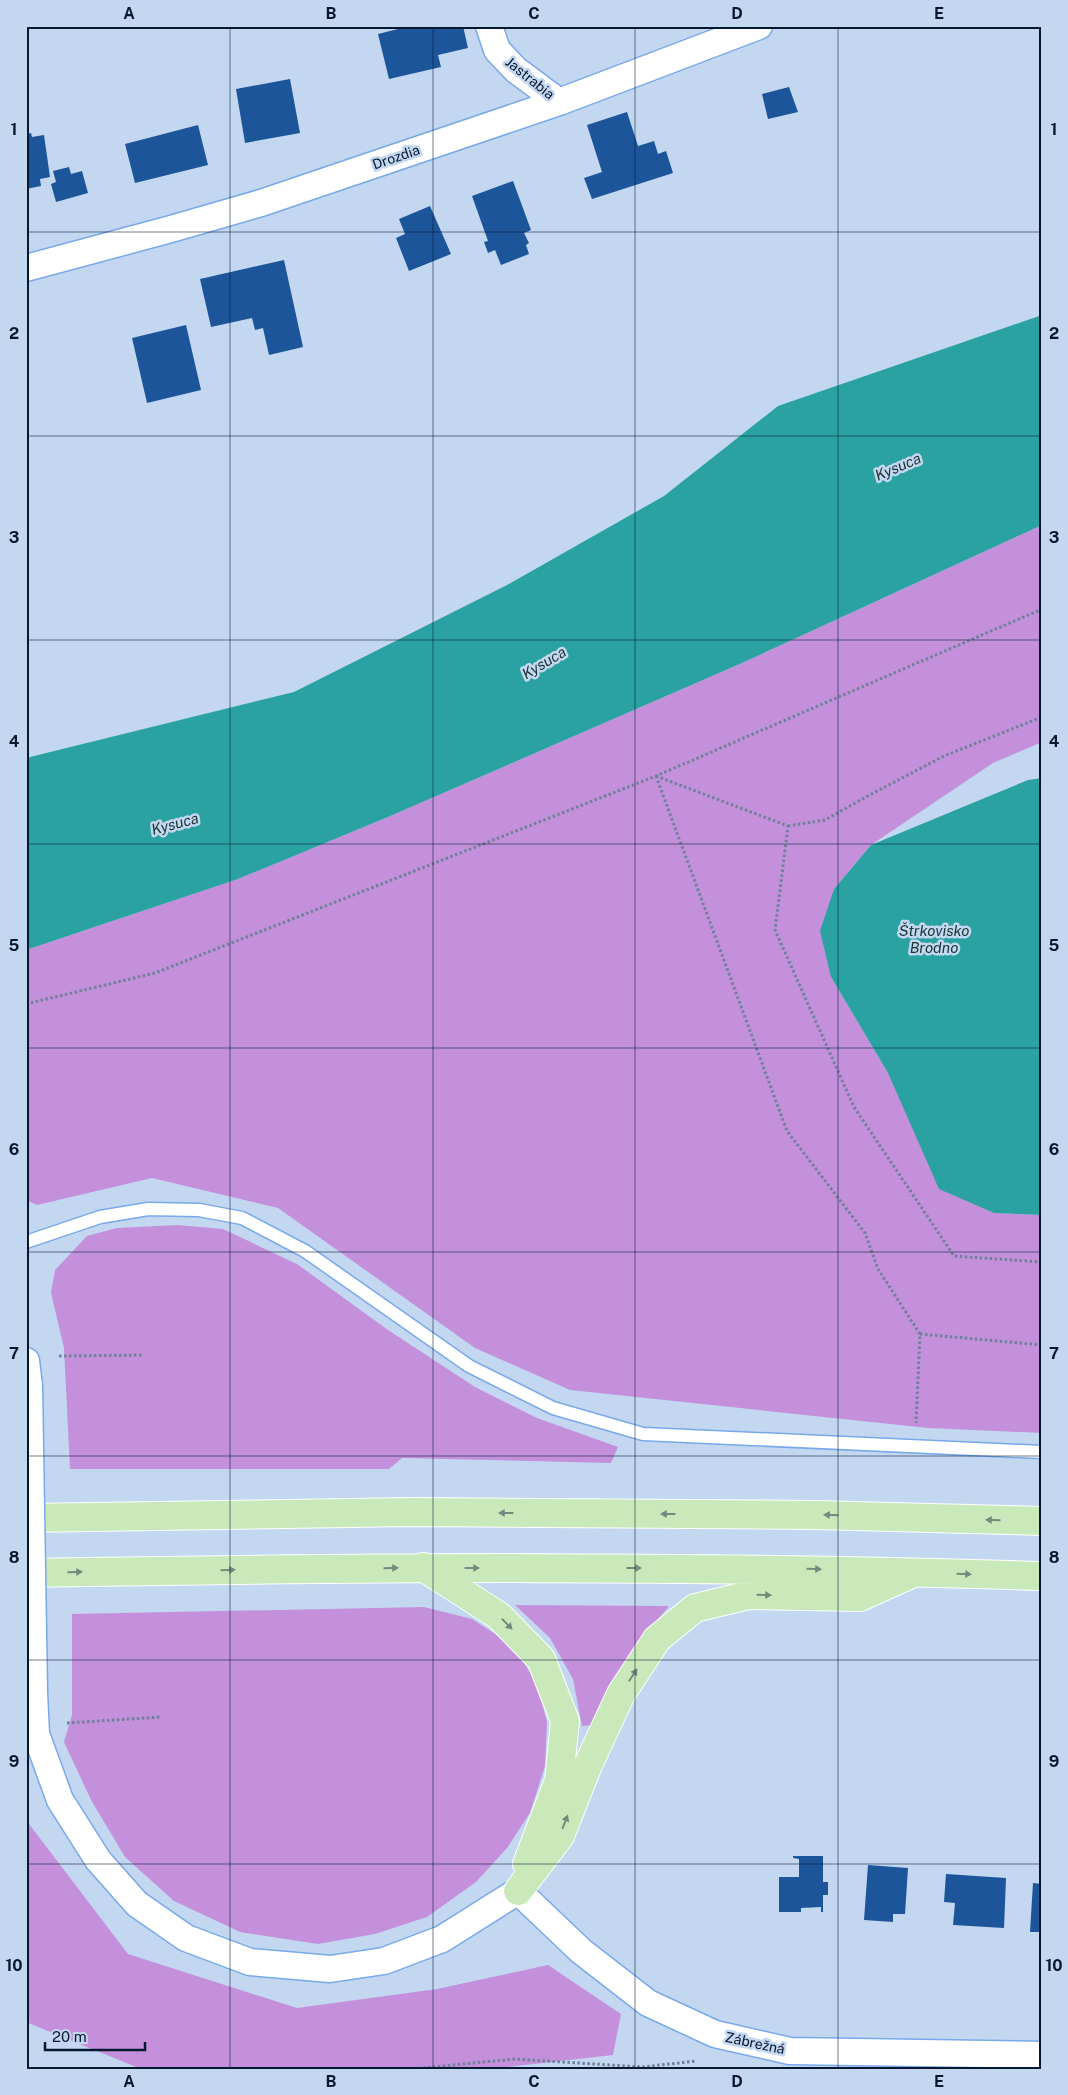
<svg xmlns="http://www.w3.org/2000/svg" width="1068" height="2095" viewBox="0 0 1068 2095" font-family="'Public Sans',sans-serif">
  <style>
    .green { fill: #c490db }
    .water { fill: #2ba2a2 }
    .building { fill: #1c5599 }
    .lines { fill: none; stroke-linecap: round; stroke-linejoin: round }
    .lane-casing { stroke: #78a9e9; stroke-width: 15 }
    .street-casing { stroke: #78a9e9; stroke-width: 29 }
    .primary-casing { stroke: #fff; stroke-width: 30 }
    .path { stroke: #6e819a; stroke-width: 3; stroke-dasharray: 2.5 2.5; stroke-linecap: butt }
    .lane { stroke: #fff; stroke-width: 12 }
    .street { stroke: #fff; stroke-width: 26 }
    .primary { stroke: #cae9ba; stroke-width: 28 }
    .street-bridge-casing { stroke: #78a9e9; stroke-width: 29; stroke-linecap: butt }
    .street-bridge { stroke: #fff; stroke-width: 26 }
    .oneway { fill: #728b7c }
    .grid { fill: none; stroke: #061830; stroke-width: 1; stroke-opacity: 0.55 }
    .labels { text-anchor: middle; stroke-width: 5; stroke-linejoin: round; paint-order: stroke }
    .street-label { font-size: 14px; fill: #061830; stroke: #c3d7f1 }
    .water-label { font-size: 15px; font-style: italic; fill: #1a3333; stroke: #c3d7f1 }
    .neatline { fill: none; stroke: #061830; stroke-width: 2 }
    .grid-label { font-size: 16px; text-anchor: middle; font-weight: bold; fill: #061830 }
  </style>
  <rect width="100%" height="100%" fill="#c3d7f1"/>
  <path class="green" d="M 1042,525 L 1042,742 L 993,763 L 871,845 L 834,889 L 831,977 L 888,1073 L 994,1213 L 1042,1215 L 1042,1433 L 928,1428 L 570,1390 L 475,1348 L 278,1208 L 152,1178 L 37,1205 L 26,1200 L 26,950 L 238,879 L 388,817 L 742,663 Z
    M 178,1225 L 223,1229 L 297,1264 L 388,1330 L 475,1387 L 537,1418 L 618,1447 L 611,1463 L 402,1458 L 389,1469 L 70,1469 L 64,1348 L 51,1293 L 55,1270 L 87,1236 L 117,1228 Z
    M 515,1605 L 669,1606 L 631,1652 L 593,1725 L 582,1726 L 573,1679 L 550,1638 Z
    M 424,1607 L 472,1619 L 514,1646 L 537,1684 L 547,1722 L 545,1766 L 530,1813 L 507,1848 L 476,1882 L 427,1917 L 375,1934 L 318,1944 L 240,1932 L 174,1901 L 125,1857 L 91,1800 L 64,1742 L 72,1715 L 72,1614 Z
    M 26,1820 L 128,1954 L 297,2008 L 437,1989 L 548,1965 L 621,2014 L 613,2055 L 491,2069 L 141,2069 L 26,2022 Z"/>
  <path class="water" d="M 1042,315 L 1042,525 L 742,663 L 388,817 L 238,879 L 26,950 L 26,758 L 294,692 L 507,585 L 664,496 L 778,406 Z
    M 1042,778 L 1042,1215 L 994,1213 L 939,1189 L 888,1073 L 831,977 L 820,931 L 834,889 L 871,845 L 1028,780 Z"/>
  <path class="building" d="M 410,26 L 463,26 L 468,48 L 438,55 L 441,67 L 389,79 L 378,34 Z
    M 290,79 L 300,133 L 245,143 L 236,89 Z
    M 789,87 L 798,112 L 768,119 L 762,94 Z
    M 627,112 L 638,146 L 654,141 L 658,154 L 666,151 L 673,173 L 592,199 L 584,178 L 602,172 L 587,125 Z
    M 198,125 L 208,165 L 135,183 L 125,144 Z
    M 31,133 L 32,137 L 44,135 L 50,177 L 40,179 L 41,186 L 26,189 L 26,134 Z
    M 69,167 L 71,174 L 82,171 L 88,193 L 56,202 L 51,184 L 56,182 L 53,171 Z
    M 513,181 L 531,230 L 524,233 L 529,243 L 526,245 L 529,254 L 501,265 L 495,250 L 488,253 L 484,242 L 488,241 L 472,196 Z
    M 430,206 L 451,254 L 409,271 L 396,238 L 405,234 L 399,219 Z
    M 284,260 L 303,347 L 269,355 L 263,328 L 255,330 L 252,318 L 211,327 L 200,279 Z
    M 186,325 L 201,390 L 147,403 L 132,338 Z
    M 793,1856 L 823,1856 L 823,1882 L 828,1882 L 828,1895 L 823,1895 L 823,1912 L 821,1912 L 821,1907 L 801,1908 L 801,1912 L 779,1912 L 779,1877 L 799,1877 L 799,1859 L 793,1858 Z
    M 868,1865 L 908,1868 L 905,1914 L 893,1914 L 893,1922 L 864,1920 Z
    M 946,1874 L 1006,1878 L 1004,1928 L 953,1925 L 955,1903 L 944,1902 Z
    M 1033,1883 L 1042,1884 L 1042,1932 L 1030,1932 Z"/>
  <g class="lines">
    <defs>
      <path id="lane" d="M 26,1242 L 100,1217 L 148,1209 L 199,1210 L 242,1218 L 305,1251 L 469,1366 L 553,1408 L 643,1434 L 1042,1452"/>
      <path id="street" d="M 489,26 L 497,50 L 516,70 L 559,102
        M 26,268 L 171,229 L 261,203 L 559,102 L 759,26
        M 26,1361 L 29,1386
        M 34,1693 L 36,1734 L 60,1800 L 98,1860 L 137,1904 L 186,1938 L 250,1962 L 330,1969 L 384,1961 L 442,1939 L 518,1891 L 581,1951 L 648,2003 L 715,2034 L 790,2051 L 1042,2055"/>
      <path id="primary" d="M 26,1518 L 412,1512 L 815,1515 L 1042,1521
        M 423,1567 L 499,1616 L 541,1659 L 565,1721 L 559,1780 L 527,1864
        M 26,1573 C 365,1567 703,1565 1042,1576
        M 518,1891 L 560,1836 L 588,1765 L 621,1694 L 657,1639 L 695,1608 L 749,1595 L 860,1597 L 909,1575"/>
    </defs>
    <use href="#lane" class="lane-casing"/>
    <use href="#street" class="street-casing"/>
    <use href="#primary" class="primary-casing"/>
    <path class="path" d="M 656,776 L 787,1131 L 865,1233 L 878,1269 L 920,1334 L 916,1423
      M 656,776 L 788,826 L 775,930 L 854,1107 L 954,1256 L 1042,1262
      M 788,826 L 825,820 L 866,797 L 944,756 L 1042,717
      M 26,1004 L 155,973 L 656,776 L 1042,609
      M 920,1334 L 1042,1345
      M 59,1356 L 142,1355
      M 67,1723 L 161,1717
      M 413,2069 L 514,2059 L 642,2067 L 697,2061"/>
    <use href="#lane" class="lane"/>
    <use href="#street" class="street"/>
    <use href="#primary" class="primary"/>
    <defs>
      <path id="street-bridge" d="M 29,1386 L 34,1693"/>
    </defs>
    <use href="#street-bridge" class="street-bridge-casing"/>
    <use href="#street-bridge" class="street-bridge"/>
  </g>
  <defs><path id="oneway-solid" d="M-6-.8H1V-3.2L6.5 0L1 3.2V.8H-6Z" transform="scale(1.25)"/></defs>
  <g class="oneway">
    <use href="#oneway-solid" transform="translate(506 1513) rotate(-180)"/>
    <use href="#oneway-solid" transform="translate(668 1514) rotate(-180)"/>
    <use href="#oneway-solid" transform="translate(831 1515) rotate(-178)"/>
    <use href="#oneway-solid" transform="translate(993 1520) rotate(-178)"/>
    <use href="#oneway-solid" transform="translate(391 1568) rotate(-1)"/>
    <use href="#oneway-solid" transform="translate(472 1568)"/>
    <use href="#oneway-solid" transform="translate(634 1568)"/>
    <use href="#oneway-solid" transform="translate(814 1569) rotate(1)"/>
    <use href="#oneway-solid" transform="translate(228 1570) rotate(-1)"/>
    <use href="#oneway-solid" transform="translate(75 1572) rotate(-1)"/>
    <use href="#oneway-solid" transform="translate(964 1574) rotate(2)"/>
    <use href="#oneway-solid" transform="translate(764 1595) rotate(1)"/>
    <use href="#oneway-solid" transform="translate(507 1624) rotate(46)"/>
    <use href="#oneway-solid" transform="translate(633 1675) rotate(-57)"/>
    <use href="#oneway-solid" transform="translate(565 1822) rotate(-69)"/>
  </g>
  <path class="grid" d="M 230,26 L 230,2069M 433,26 L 433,2069M 635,26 L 635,2069M 838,26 L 838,2069M 26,232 L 1042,232M 26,436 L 1042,436M 26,640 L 1042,640M 26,844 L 1042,844M 26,1048 L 1042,1048M 26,1252 L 1042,1252M 26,1456 L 1042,1456M 26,1660 L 1042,1660M 26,1864 L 1042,1864"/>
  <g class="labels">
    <g class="street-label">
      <text transform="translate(530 78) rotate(39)" y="5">Jastrabia</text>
      <text transform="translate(396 157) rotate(-19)" y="5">Drozdia</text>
      <text transform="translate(755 2043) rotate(12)" y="5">Zábrežná</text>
    </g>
    <g class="water-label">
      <text transform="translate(898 467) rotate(-23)" y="5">Kysuca</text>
      <text transform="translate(544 663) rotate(-31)" y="5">Kysuca</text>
      <text transform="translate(175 824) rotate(-15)" y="5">Kysuca</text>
      <text x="934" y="936">Štrkovisko<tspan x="934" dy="17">Brodno</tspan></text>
    </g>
  </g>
  <rect width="1068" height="2095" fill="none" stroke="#c3d7f1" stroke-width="55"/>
  <path d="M45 2042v8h100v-8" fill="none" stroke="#061830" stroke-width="2.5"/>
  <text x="52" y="2042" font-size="15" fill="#061830" stroke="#c3d7f1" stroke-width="4" paint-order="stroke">20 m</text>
  <rect x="28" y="28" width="1012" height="2040" class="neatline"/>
  <g class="grid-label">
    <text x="129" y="19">A</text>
    <text x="331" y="19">B</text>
    <text x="534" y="19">C</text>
    <text x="737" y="19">D</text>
    <text x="939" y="19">E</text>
    <text x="14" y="135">1</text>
    <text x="1054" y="135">1</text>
    <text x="14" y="339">2</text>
    <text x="1054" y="339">2</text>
    <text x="14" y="543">3</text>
    <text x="1054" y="543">3</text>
    <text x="14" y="747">4</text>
    <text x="1054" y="747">4</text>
    <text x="14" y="951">5</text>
    <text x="1054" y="951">5</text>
    <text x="14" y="1155">6</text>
    <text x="1054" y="1155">6</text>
    <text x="14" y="1359">7</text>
    <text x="1054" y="1359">7</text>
    <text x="14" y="1563">8</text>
    <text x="1054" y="1563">8</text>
    <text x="14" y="1767">9</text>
    <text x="1054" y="1767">9</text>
    <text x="14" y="1971">10</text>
    <text x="1054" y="1971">10</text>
    <text x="129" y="2087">A</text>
    <text x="331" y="2087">B</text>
    <text x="534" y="2087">C</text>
    <text x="737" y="2087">D</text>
    <text x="939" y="2087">E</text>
  </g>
</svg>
